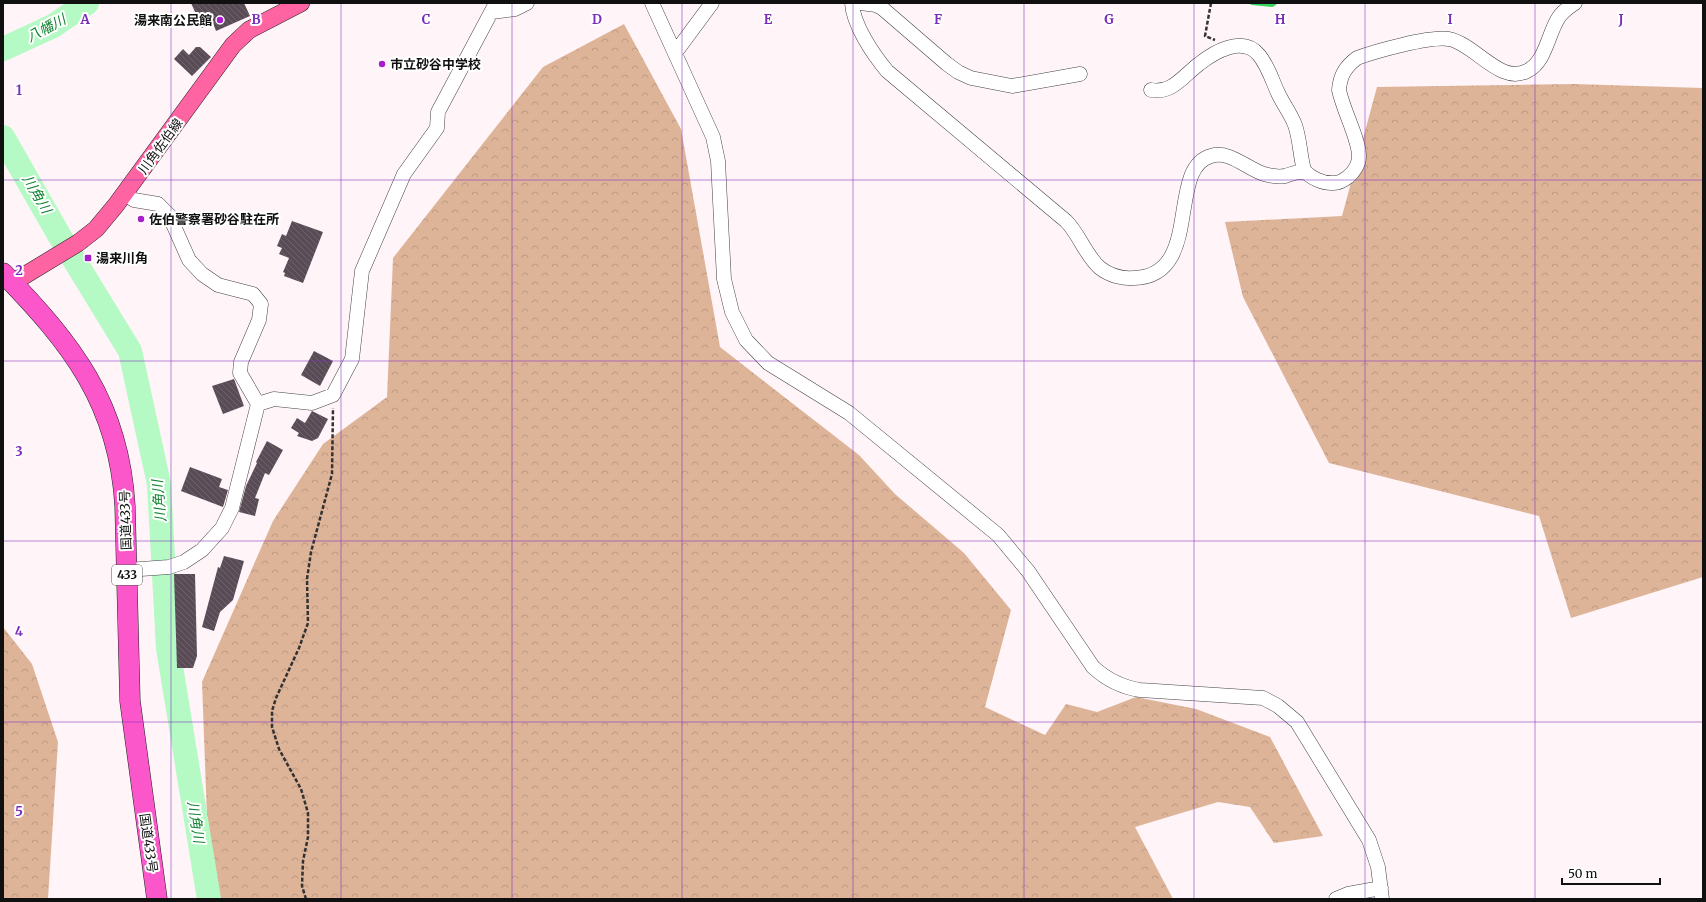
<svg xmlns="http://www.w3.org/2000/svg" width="1706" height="902" viewBox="0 0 1706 902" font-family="Merriweather,'Noto Sans JP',serif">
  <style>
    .forest { fill: url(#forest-crowns) }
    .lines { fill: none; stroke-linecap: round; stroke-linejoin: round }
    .stream { stroke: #38d55e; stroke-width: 4 }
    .river { stroke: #b5f9c4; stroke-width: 24 }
    .building { fill: url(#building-back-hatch) }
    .minor-casing { stroke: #434343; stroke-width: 15 }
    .major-casing { stroke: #212121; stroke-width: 18 }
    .highway-casing { stroke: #212121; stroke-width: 21 }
    .path { stroke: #323232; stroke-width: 2.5; stroke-dasharray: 4 2; stroke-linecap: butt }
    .minor { stroke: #fff; stroke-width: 14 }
    .major { stroke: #ff64a2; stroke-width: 17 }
    .highway { stroke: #fb56ca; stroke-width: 20 }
    .grid { fill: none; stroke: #7b2cbf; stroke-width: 1; stroke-opacity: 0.55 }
    .poi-dot { fill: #a71fca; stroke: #fff; stroke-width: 1.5 }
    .labels { text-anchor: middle; stroke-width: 4; stroke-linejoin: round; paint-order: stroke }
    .shield { fill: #fff; stroke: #585858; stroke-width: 1 }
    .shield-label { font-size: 12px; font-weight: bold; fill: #101010 }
    .poi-label { font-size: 13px; font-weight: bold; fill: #101010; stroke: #fff; text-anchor: start }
    .street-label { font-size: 13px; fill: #101010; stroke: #fff }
    .water-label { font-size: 14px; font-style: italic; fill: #118431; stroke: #fff }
    .grid-label { font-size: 13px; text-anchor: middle; font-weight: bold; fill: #7b2cbf; stroke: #fff; stroke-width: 4; stroke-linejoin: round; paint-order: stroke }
  </style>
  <defs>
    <pattern id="forest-crowns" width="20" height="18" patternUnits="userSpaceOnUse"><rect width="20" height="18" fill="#deb499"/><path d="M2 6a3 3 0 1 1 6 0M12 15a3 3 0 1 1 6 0" fill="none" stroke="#bd9a83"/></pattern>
    <pattern id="building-back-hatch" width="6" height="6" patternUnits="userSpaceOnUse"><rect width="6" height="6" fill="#5a4c57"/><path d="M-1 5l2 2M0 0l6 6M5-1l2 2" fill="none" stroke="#6d616a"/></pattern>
  </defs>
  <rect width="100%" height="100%" fill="#fff4f8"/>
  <path class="forest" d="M 624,24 L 681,129 L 720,347 L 859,455 L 895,494 L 964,553 L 1011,610 L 985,707 L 1045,735 L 1066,704 L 1097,712 L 1136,697 L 1196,709 L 1270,737 L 1323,836 L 1274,843 L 1250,807 L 1218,802 L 1135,827 L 1173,899 L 210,899 L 202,682 L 273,521 L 323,444 L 387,397 L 393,258 L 543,67 Z
    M 1573,84 L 1703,88 L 1703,577 L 1571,618 L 1539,516 L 1329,463 L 1243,297 L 1225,222 L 1342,216 L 1377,87 Z
    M 3,627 L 32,664 L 58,742 L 48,899 L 3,899 Z"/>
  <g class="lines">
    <path class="stream" d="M 1252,3 L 1272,5 L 1275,3"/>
    <path class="river" d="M 3,49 L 53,26 L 87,3
      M 3,137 L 59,235 L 130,351 L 159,484 L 168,648 L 209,899"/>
  </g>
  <path class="building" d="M 191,3 L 244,3 L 250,16 L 216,31 L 213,23 L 202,28 Z
    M 196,47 L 200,47 L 211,57 L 192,76 L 174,59 L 183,49 L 189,55 Z
    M 292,221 L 323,232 L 303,283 L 284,276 L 285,273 L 283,272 L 289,258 L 279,254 L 282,248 L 277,246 L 282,234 L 286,236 Z
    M 314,351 L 333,361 L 320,386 L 301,375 Z
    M 234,379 L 244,406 L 223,414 L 212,386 Z
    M 312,411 L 328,419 L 318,438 L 312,441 L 297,436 L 299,433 L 291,428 L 297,418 L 305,423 Z
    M 267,441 L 283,450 L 269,475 L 265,473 L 255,498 L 259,499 L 255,516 L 239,512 L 246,486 L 257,463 L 256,462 Z
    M 190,467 L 222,479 L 219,487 L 228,490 L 223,507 L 181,491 Z
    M 224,556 L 244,561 L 233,600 L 220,612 L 214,631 L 202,627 L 218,567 L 220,568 Z
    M 174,574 L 195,574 L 197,656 L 193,668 L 177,668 Z"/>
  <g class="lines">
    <defs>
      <path id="minor" d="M 652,3 L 713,137 L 718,161 L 724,279 L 732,312 L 746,340 L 768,363 L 849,413 L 998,535 L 1028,571 L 1093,667 C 1107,680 1121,687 1140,690 L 1263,698 L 1278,706 L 1297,722 L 1369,840 L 1378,867 L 1382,899
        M 852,3 C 853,25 873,54 887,71 L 1066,221 C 1080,235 1085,255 1100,268 C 1109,275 1122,279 1134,278 C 1204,276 1166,168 1211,156 C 1230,150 1247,169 1264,174 C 1271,176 1279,177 1285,176 C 1292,174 1299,170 1306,173
        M 861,3 L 876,5 L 882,8 L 947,64 L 958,72 L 971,78 L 1012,86 L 1080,74
        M 492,12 L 515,9 L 527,3
        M 675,53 L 712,3
        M 1151,90 C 1172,94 1183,76 1199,64 C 1214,52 1243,35 1259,55 C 1268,66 1272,80 1278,93 C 1283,104 1291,114 1295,125 C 1300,139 1300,156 1304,170 C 1310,178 1324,184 1334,183 C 1339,183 1344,180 1348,177 C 1354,172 1359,164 1359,156 C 1359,139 1343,110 1339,90 C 1340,76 1345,67 1357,58 C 1376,51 1430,36 1449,39 C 1475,44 1500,85 1527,71 C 1546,62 1548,33 1559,17 C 1563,11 1569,7 1575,3
        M 125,194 L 134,200 L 158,204 L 169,215 L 189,260 L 202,274 L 218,285 L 253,294 L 261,304 L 259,320 L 241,362 L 240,373 L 258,404
        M 127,570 L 169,567 L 184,562 L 202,550 L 222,528 L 232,508 L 258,404 L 274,399 L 312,403 L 333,395 L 352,359 L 362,271 L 404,174 L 437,128 L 438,112 L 496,3
        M 1336,899 L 1348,894 L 1381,888"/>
      <path id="major" d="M 12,283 L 78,243 L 96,229 L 116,205 L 233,45 L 249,30 L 301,3"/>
      <path id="highway" d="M 3,273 C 72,344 119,403 125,506 L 130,701 L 157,899"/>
    </defs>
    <use href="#minor" class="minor-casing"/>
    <use href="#major" class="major-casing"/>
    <use href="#highway" class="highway-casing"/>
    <path class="path" d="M 1211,3 L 1205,36 L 1215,40
      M 306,899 L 302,886 L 303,861 L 308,837 L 308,813 L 301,789 L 279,749 L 272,727 L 272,711 L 276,698 L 299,648 L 308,623 L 307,579 L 311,552 L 332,474 L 333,408"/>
    <use href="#minor" class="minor"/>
    <use href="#major" class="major"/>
    <use href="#highway" class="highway"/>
  </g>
  <path class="grid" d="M 171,3 L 171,899M 341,3 L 341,899M 512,3 L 512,899M 682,3 L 682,899M 853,3 L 853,899M 1024,3 L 1024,899M 1194,3 L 1194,899M 1365,3 L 1365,899M 1535,3 L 1535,899M 3,180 L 1703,180M 3,361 L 1703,361M 3,541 L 1703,541M 3,722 L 1703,722"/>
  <g class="poi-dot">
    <circle cx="220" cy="20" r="4"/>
    <circle cx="382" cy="64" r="4"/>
    <circle cx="141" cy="219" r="4"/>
    <rect x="84" y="254" width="8" height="8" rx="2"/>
  </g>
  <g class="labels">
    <rect class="shield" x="112" y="565" width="30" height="20" rx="3"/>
    <g class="shield-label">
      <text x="127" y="579">433</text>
    </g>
    <g class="poi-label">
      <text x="212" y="25" text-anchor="end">湯来南公民館</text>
      <text x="390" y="69">市立砂谷中学校</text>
      <text x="149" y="224">佐伯警察署砂谷駐在所</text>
      <text x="96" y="263">湯来川角</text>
    </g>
    <g class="street-label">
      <text transform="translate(160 146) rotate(-54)" y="5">川角佐伯線</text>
      <text transform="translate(125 520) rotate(-92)" y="5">国道433号</text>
      <text transform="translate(149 843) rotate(82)" y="5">国道433号</text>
    </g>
    <g class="water-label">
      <text transform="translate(46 28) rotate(-28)" y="5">八幡川</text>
      <text transform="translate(37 194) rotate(59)" y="5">川角川</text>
      <text transform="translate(159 501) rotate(-95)" y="5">川角川</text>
      <text transform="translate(196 822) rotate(81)" y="5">川角川</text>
    </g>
  </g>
  <g class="grid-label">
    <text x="85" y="24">A</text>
    <text x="256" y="24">B</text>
    <text x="426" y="24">C</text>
    <text x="597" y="24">D</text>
    <text x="768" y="24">E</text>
    <text x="938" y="24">F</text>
    <text x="1109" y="24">G</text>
    <text x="1280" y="24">H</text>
    <text x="1450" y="24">I</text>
    <text x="1621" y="24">J</text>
    <text x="19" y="95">1</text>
    <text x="19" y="275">2</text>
    <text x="19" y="456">3</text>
    <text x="19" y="636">4</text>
    <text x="19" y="816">5</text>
  </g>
  <rect width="1706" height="902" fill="none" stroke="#101010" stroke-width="8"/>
  <path d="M1562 878v6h98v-6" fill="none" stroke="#101010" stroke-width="2"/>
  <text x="1568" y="878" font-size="12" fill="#101010" stroke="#ffffff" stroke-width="3" paint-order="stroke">50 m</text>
</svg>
